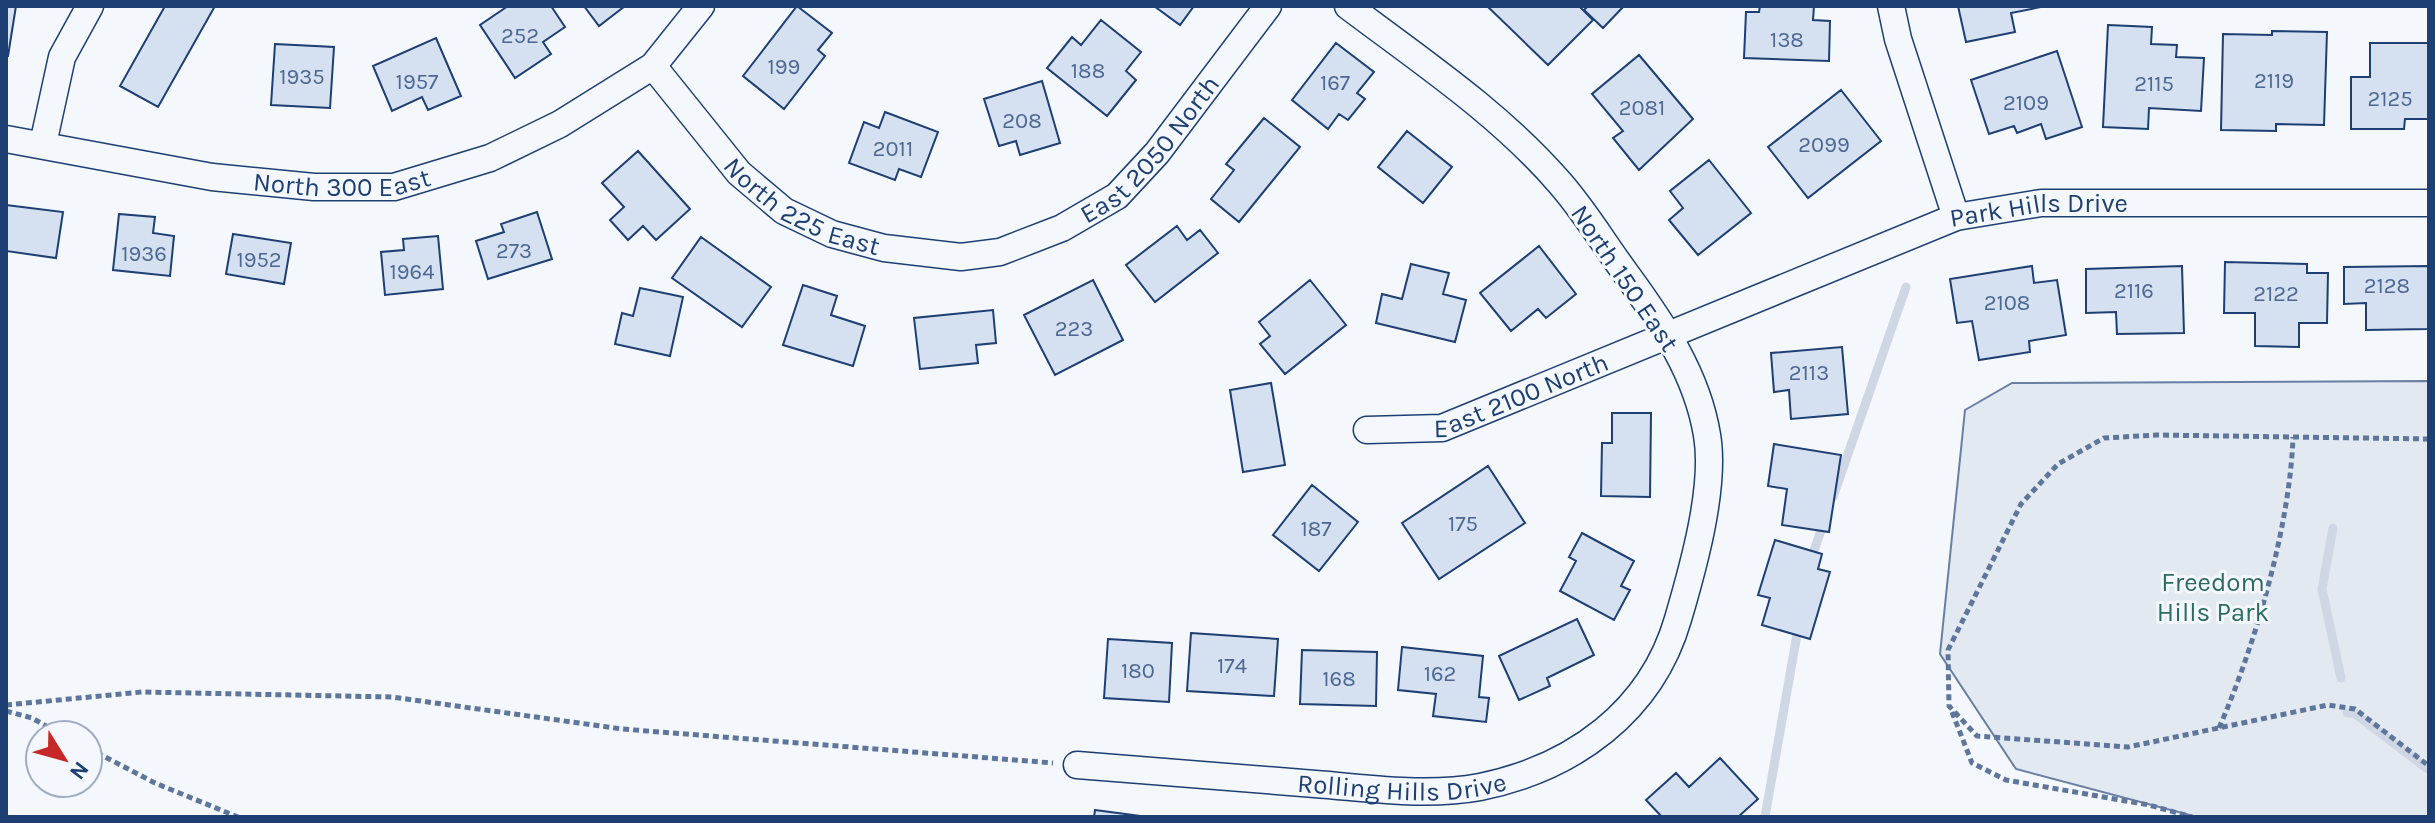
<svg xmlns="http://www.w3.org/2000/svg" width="2435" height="823" viewBox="0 0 2435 823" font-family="Karla,sans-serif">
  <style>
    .green { fill: #e3e9f0; stroke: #687fa3; stroke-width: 2 }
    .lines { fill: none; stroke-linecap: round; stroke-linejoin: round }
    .stream { stroke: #cfd7e4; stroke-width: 9 }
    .building { fill: #d5e0f0; stroke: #1d3f73; stroke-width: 2 }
    .street-casing { stroke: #1d3f73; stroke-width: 29 }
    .path { stroke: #5e769c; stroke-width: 5; stroke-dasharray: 6 4; stroke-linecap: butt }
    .street { stroke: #f4f7fb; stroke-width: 26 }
    .labels { text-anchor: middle; stroke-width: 6; stroke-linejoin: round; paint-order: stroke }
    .number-label { font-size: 22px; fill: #4b6792 }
    .street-label { font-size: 26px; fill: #1d3f73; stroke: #f4f7fb }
    .park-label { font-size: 26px; fill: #2c6c60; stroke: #f4f7fb }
  </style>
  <rect width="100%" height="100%" fill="#f4f7fb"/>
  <path class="green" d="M 2429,381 L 2429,817 L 2197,817 L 2016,769 L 1940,654 L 1965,410 L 2012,383 Z"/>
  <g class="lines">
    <path class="stream" d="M 1833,497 L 1906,287
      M 2333,528 L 2322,589 L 2341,678
      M 1810,562 L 1825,519
      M 2347,713 L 2354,713 L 2429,770
      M 1765,817 L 1799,623"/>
  </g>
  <path class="building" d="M 6,6 L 16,6 L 8,56 L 6,56 Z
    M 165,6 L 215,6 L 158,107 L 120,86 Z
    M 508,6 L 551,6 L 565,27 L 543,42 L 551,54 L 515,78 L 480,25 Z
    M 584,6 L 625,6 L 599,26 Z
    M 797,6 L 832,33 L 818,50 L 825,56 L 784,109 L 743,76 Z
    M 1154,6 L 1194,6 L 1180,25 Z
    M 1487,6 L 1579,6 L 1593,20 L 1548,65 Z
    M 1588,6 L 1623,6 L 1623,7 L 1603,28 L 1584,10 Z
    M 1760,6 L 1814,6 L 1813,20 L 1830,21 L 1829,61 L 1744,58 L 1746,12 L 1759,12 Z
    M 1958,6 L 2041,6 L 2041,7 L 2011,13 L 2015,32 L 1966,42 Z
    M 1101,20 L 1141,52 L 1126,71 L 1136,80 L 1107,116 L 1047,68 L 1072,37 L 1081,45 Z
    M 2108,25 L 2152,27 L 2151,44 L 2177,45 L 2176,57 L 2204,58 L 2201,111 L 2149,108 L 2148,129 L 2103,127 Z
    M 2272,31 L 2327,32 L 2324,125 L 2276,124 L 2276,131 L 2221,130 L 2223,34 L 2272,35 Z
    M 436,38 L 461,96 L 428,110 L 422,97 L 392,111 L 373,66 Z
    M 1336,43 L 1374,72 L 1357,93 L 1365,99 L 1348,120 L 1339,114 L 1328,129 L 1292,100 Z
    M 2370,43 L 2429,43 L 2429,119 L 2405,119 L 2404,129 L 2351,129 L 2351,77 L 2370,77 Z
    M 275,44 L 334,47 L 330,108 L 271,105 Z
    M 2057,51 L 2082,127 L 2046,139 L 2041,124 L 2017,133 L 2014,126 L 1989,134 L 1971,80 Z
    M 1639,55 L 1693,119 L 1639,170 L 1613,138 L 1623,131 L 1592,94 Z
    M 1042,81 L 1060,143 L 1020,155 L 1016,141 L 999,146 L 984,99 Z
    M 1841,90 L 1881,141 L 1808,198 L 1768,147 Z
    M 885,112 L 938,132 L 921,177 L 899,169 L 895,180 L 849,163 L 864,122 L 879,128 Z
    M 1264,118 L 1300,147 L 1239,222 L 1211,199 L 1234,170 L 1226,164 Z
    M 1407,131 L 1452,167 L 1423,203 L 1378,167 Z
    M 638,151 L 690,209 L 656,240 L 643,226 L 628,240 L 610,220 L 624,207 L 602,183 Z
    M 1709,160 L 1751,213 L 1698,255 L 1669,220 L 1683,208 L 1670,191 Z
    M 6,205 L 63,212 L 56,258 L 6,251 Z
    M 537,212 L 552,259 L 488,279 L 476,241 L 504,232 L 501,224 Z
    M 119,214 L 155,217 L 153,233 L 174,236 L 170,276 L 113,270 Z
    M 1177,226 L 1187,240 L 1200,230 L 1218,253 L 1155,302 L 1126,265 Z
    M 233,234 L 291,243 L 284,284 L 226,274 Z
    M 438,236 L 443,289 L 385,295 L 381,252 L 404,250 L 403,239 Z
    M 701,237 L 771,287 L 742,327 L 672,278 Z
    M 1539,246 L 1576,294 L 1546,318 L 1538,309 L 1511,331 L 1480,293 Z
    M 2225,262 L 2307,264 L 2307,273 L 2328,273 L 2327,323 L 2299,323 L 2299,347 L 2255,346 L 2255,313 L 2224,313 Z
    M 1411,264 L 1449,273 L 1443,294 L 1466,300 L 1455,342 L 1376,323 L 1382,294 L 1402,299 Z
    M 2032,266 L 2034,283 L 2057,280 L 2066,335 L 2029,341 L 2030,352 L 1979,360 L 1972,321 L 1957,323 L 1950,279 Z
    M 2182,266 L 2184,333 L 2117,334 L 2116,312 L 2086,313 L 2086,269 Z
    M 2429,266 L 2429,329 L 2366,330 L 2366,303 L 2344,304 L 2344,267 Z
    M 1093,280 L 1123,340 L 1055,375 L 1024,315 Z
    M 1310,280 L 1346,325 L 1285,374 L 1260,344 L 1270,336 L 1259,322 Z
    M 803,285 L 837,296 L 831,315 L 865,326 L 853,366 L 783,345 Z
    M 640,288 L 683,297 L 670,356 L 615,344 L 622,313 L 633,316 Z
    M 993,310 L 996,343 L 976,345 L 978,363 L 920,369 L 914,318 Z
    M 1842,347 L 1848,414 L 1791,419 L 1789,390 L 1774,392 L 1771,353 Z
    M 1271,383 L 1285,465 L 1243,472 L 1230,390 Z
    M 1612,413 L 1651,413 L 1650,497 L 1601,496 L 1602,443 L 1612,443 Z
    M 1774,444 L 1841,455 L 1829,532 L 1782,525 L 1787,489 L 1768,486 Z
    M 1488,466 L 1525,523 L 1439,579 L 1402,523 Z
    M 1312,485 L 1358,522 L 1319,571 L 1273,535 Z
    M 1582,533 L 1634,561 L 1621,586 L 1630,590 L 1614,620 L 1560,591 L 1576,561 L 1569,557 Z
    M 1775,540 L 1822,554 L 1818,569 L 1830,572 L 1810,639 L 1762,625 L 1770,598 L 1758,595 Z
    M 1577,619 L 1594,655 L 1547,678 L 1550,686 L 1519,700 L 1499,656 Z
    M 1191,633 L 1278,639 L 1274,696 L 1187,691 Z
    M 1108,639 L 1172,643 L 1169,702 L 1104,698 Z
    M 1402,647 L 1483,656 L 1479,697 L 1489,698 L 1486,722 L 1433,716 L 1436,694 L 1398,690 Z
    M 1302,650 L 1377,652 L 1376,706 L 1300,704 Z
    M 1720,758 L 1758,799 L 1738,817 L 1662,817 L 1646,800 L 1676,773 L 1689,787 Z
    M 1095,810 L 1148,817 L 1094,817 Z"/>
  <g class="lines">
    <defs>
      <g id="street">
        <path d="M 1891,6 L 1898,39 L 1956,217"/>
        <path id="s1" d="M 653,66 L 739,173 L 784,211 L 832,234 L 884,248 L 961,257 L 1000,252 L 1062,228 L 1117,196 L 1157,153 L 1268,6"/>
        <path id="s2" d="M 6,139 L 212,177 L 314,187 L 394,187 L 490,158 L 560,124 L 653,66 L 701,6"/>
        <path d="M 43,144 L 62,57 L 90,6"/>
        <path id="s3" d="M 1367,430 L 1442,428 L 1956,217 L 2041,203 L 2429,203"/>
        <path id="s4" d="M 1077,765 C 1156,771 1235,778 1315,784 C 1369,788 1426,797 1480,787 C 1573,768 1651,712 1678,619 C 1693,568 1716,487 1707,435 C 1697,374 1662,323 1627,275 C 1604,244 1584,210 1559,182 C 1499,113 1421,61 1348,6"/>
      </g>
    </defs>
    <use href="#street" class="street-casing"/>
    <path class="path" d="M 2429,439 L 2157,435 L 2104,438 L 2058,464 L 2021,504 L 1948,650 L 1949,706 L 1977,736 L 2128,747 L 2328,705 L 2355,709 L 2429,766
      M 6,705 L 142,692 L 392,697 L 622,729 L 1053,763
      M 6,711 L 32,718 L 62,735
      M 1952,712 L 1972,763 L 2006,780 L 2149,805 L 2192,817
      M 2219,728 C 2255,646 2290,526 2293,437
      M 88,748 L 155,783 L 238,817"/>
    <use href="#street" class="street"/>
  </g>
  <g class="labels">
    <g class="number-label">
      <text x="520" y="43">252</text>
      <text x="1787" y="47">138</text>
      <text x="784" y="74">199</text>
      <text x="1088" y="78">188</text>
      <text x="302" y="84">1935</text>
      <text x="2274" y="88">2119</text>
      <text x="417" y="89">1957</text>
      <text x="1335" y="90">167</text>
      <text x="2154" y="91">2115</text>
      <text x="2390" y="106">2125</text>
      <text x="2026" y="110">2109</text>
      <text x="1642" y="115">2081</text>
      <text x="1022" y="128">208</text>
      <text x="1824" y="152">2099</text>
      <text x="893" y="156">2011</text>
      <text x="514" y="258">273</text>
      <text x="144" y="261">1936</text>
      <text x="259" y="267">1952</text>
      <text x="412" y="279">1964</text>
      <text x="2387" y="293">2128</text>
      <text x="2134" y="298">2116</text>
      <text x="2276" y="301">2122</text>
      <text x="2007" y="310">2108</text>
      <text x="1074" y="336">223</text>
      <text x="1809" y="380">2113</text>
      <text x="1463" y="531">175</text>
      <text x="1316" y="536">187</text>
      <text x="1232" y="673">174</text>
      <text x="1138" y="678">180</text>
      <text x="1440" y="681">162</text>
      <text x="1339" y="686">168</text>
    </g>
    <g class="street-label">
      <text dy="9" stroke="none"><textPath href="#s1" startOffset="606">East 2050 North</textPath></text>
      <text dy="9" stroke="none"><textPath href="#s2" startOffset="340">North 300 East</textPath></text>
      <text dy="9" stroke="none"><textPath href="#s1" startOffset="210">North 225 East</textPath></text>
      <text dy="9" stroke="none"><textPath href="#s3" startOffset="714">Park Hills Drive</textPath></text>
      <text transform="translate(1625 278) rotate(56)" y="9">North 150 East</text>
      <text dy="9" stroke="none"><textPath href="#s3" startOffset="160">East 2100 North</textPath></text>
      <text dy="9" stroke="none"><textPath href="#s4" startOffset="326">Rolling Hills Drive</textPath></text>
    </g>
    <g class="park-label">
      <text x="2213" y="591">Freedom<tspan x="2213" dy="30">Hills Park</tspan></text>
    </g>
  </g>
  <rect width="2435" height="823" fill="none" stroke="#1d3f73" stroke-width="16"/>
  <g transform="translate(64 759) rotate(127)"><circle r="38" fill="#f4f7fb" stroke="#9eadc5" stroke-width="2"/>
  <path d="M0-6L14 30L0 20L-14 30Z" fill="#c62828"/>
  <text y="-12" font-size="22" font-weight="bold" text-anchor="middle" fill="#1d3f73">N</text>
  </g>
</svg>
